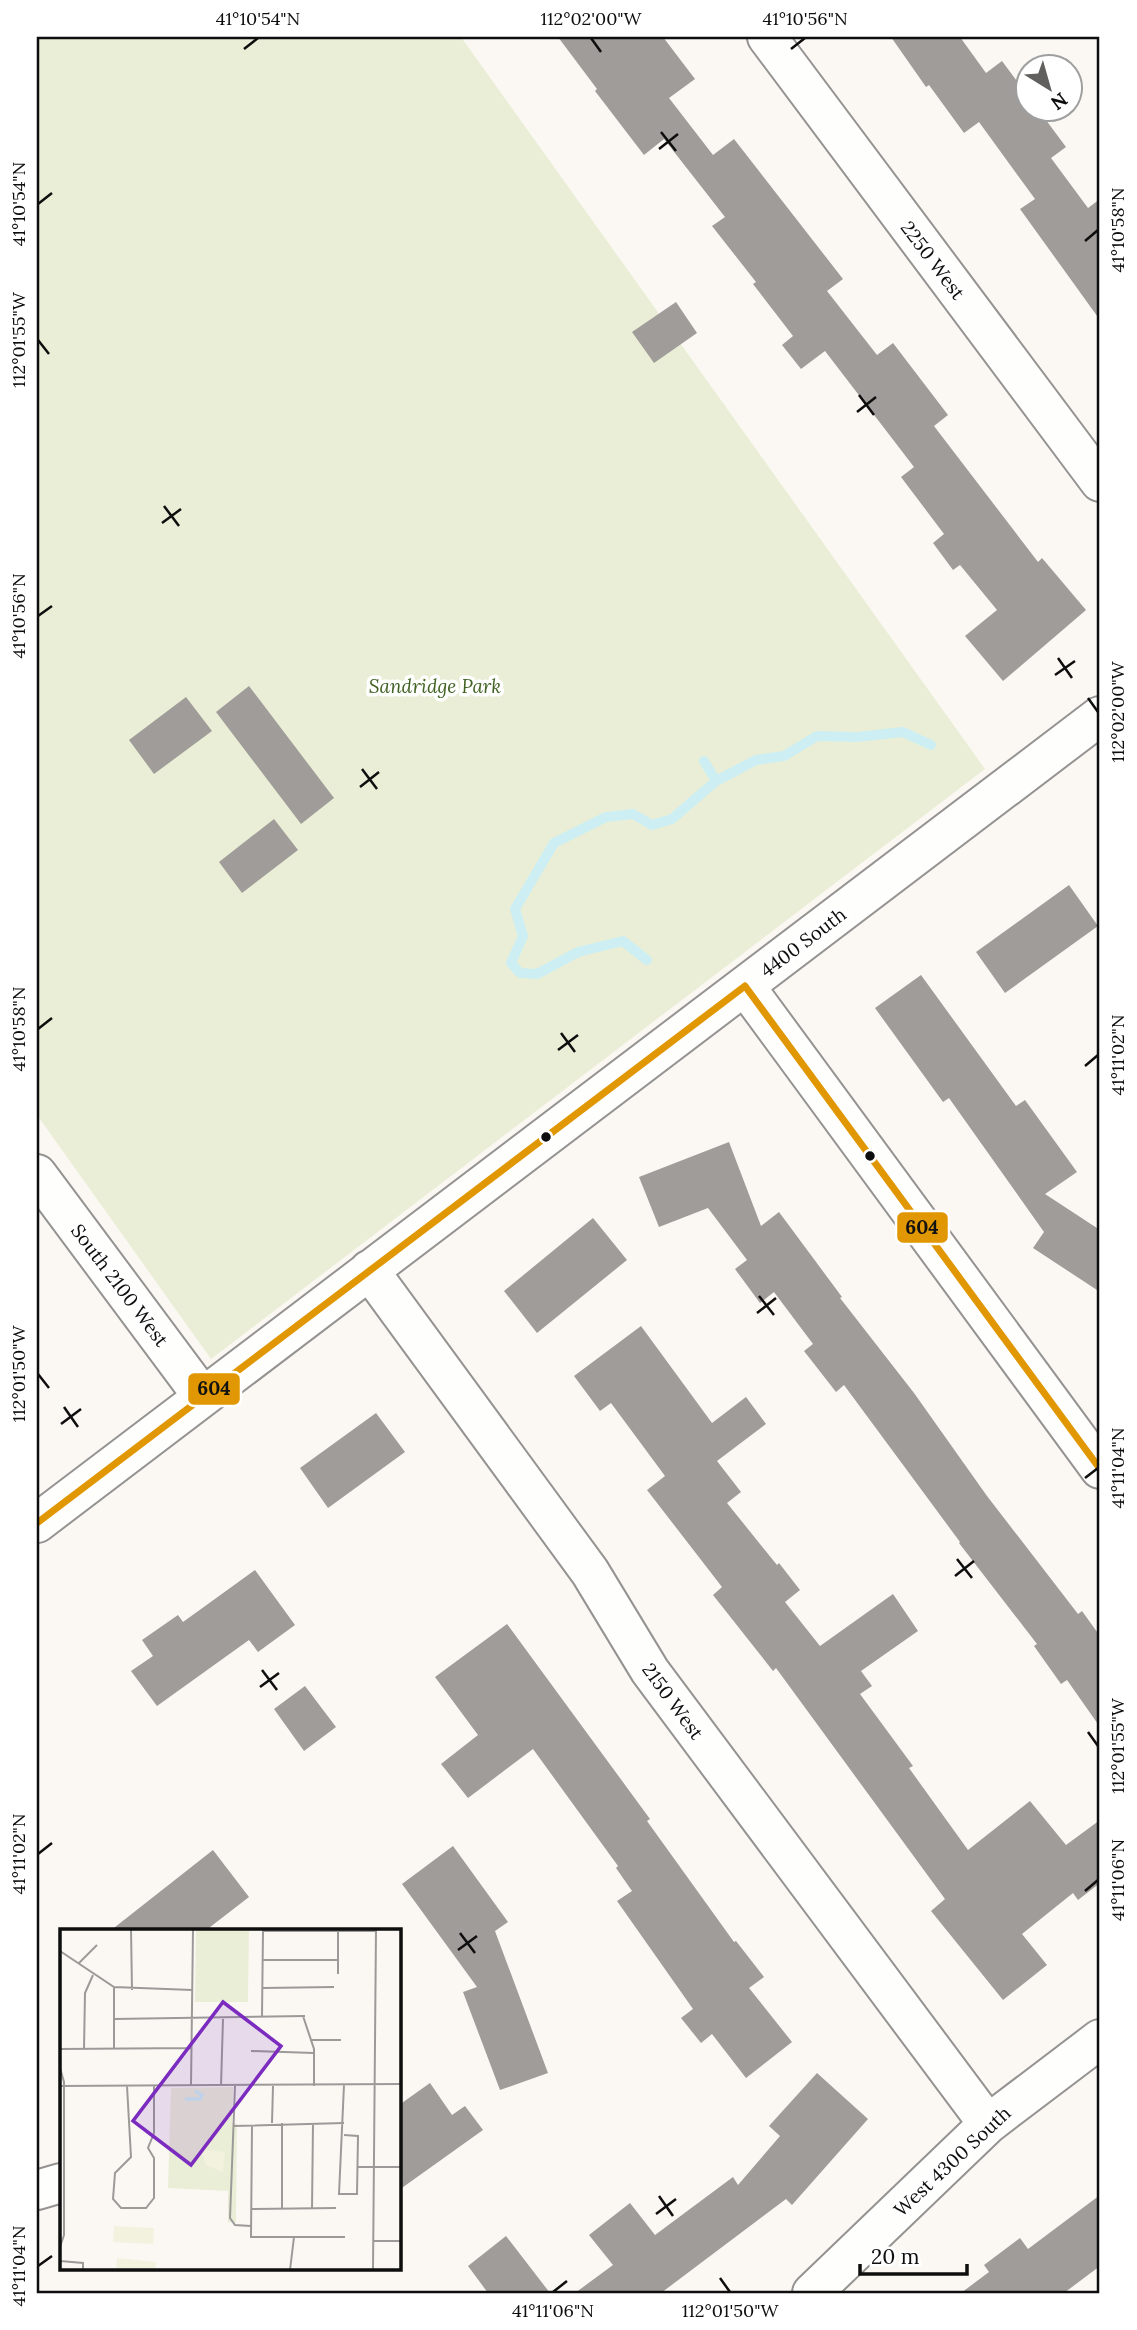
<svg xmlns="http://www.w3.org/2000/svg" width="1137" height="2330" viewBox="0 0 1137 2330" font-family="Lora,serif">
  <style>
    .green { fill: #eaeed6 }
    .lines { fill: none; stroke-linecap: round; stroke-linejoin: round }
    .stream { stroke: #cdeff3; stroke-width: 10 }
    .building { fill: #9f9c99 }
    .minor-casing { stroke: #959392; stroke-width: 42 }
    .minor { stroke: #fefefd; stroke-width: 38 }
    .bus-1-casing { stroke: #fff; stroke-width: 12 }
    .bus-1 { stroke: #e09701; stroke-width: 7 }
    .ticks { fill: none; stroke: #0e0e0e; stroke-width: 2.5 }
    .bus-dot { fill: #0e0e0e; stroke: #fff; stroke-width: 2.5 }
    .labels { text-anchor: middle; stroke-width: 7; stroke-linejoin: round; paint-order: stroke }
    .street-label { font-size: 19px; fill: #0e0e0e; stroke: #fff }
    .park-label { font-size: 19px; font-style: italic; fill: #416223; stroke: #fff }
    .inset-river { fill: none; stroke: #cdeff3; stroke-width: 3.5 }
    .inset-road { fill: none; stroke: #9c9a98; stroke-width: 2 }
    .view { fill: #7b2cbf; fill-opacity: 0.15; stroke: #7b2cbf; stroke-width: 3.5 }
    .inset-edge { fill: none; stroke: #0e0e0e; stroke-width: 3.5 }
    .line-badge { stroke: #fff; stroke-width: 2.5 }
    .pale-badge-label { font-size: 19px; text-anchor: middle; font-weight: bold; fill: #111 }
    .neatline { fill: none; stroke: #0e0e0e; stroke-width: 2.5 }
    .ticks-label { font-size: 18px; text-anchor: middle; fill: #0e0e0e }
  </style>
  <rect width="100%" height="100%" fill="#fbf8f4"/>
  <path class="green" d="M 37,37 L 461,37 L 985,769 L 211,1359 L 37,1115 Z"/>
  <g class="lines">
    <path class="stream" d="M 716,781 L 756,760 L 784,756 L 817,736 L 857,737 L 903,732 L 931,745
      M 647,960 L 623,941 L 578,952 L 537,974 L 520,973 L 511,963 L 523,936 L 515,909 L 554,843 L 606,817 L 633,814 L 652,825 L 672,819 L 716,781 L 704,761"/>
  </g>
  <path class="building" d="M 558,37 L 663,37 L 695,79 L 669,98 L 713,155 L 734,139 L 843,279 L 827,291 L 877,355 L 893,343 L 948,415 L 934,426 L 1038,562 L 1042,558 L 1086,610 L 1003,681 L 965,636 L 997,610 L 960,565 L 953,570 L 933,543 L 944,534 L 901,477 L 914,467 L 825,351 L 801,369 L 782,345 L 793,336 L 753,284 L 756,282 L 712,226 L 725,217 L 664,139 L 644,155 L 595,91 L 597,89 Z
    M 891,37 L 960,37 L 986,73 L 1002,61 L 1028,96 L 1028,108 L 1037,108 L 1066,147 L 1051,158 L 1088,208 L 1100,199 L 1100,320 L 1020,209 L 1035,199 L 979,122 L 964,133 L 929,85 L 926,87 Z
    M 676,302 L 697,333 L 654,363 L 632,332 Z
    M 249,686 L 334,798 L 301,824 L 216,712 Z
    M 186,697 L 212,731 L 154,774 L 129,740 Z
    M 274,819 L 298,850 L 242,893 L 219,862 Z
    M 1069,885 L 1098,926 L 1005,993 L 976,952 Z
    M 921,975 L 1016,1106 L 1025,1100 L 1077,1172 L 1045,1194 L 1100,1230 L 1100,1292 L 1033,1248 L 1044,1232 L 949,1098 L 943,1102 L 875,1008 Z
    M 729,1142 L 761,1226 L 779,1212 L 842,1297 L 840,1298 L 914,1393 L 987,1496 L 1078,1614 L 1082,1611 L 1100,1636 L 1100,1727 L 1067,1680 L 1061,1684 L 1034,1646 L 1037,1644 L 959,1543 L 960,1542 L 844,1385 L 836,1392 L 804,1351 L 813,1344 L 774,1292 L 760,1303 L 735,1269 L 747,1260 L 708,1208 L 659,1227 L 639,1177 Z
    M 593,1218 L 627,1260 L 537,1333 L 504,1291 Z
    M 641,1326 L 712,1423 L 746,1397 L 766,1424 L 717,1461 L 741,1492 L 727,1503 L 777,1565 L 779,1563 L 800,1590 L 785,1602 L 820,1646 L 893,1594 L 918,1631 L 861,1671 L 872,1686 L 860,1694 L 913,1766 L 909,1768 L 968,1850 L 1030,1801 L 1066,1845 L 1100,1820 L 1100,1883 L 1078,1900 L 1073,1893 L 1022,1934 L 1047,1965 L 1003,2000 L 931,1911 L 945,1899 L 776,1668 L 773,1671 L 713,1595 L 722,1587 L 647,1490 L 665,1476 L 611,1403 L 600,1411 L 574,1376 Z
    M 376,1413 L 405,1452 L 328,1508 L 300,1468 Z
    M 255,1570 L 295,1625 L 258,1652 L 249,1640 L 157,1706 L 131,1671 L 153,1656 L 142,1640 L 178,1615 L 183,1622 Z
    M 507,1624 L 650,1819 L 647,1821 L 734,1942 L 736,1941 L 764,1977 L 749,1988 L 792,2042 L 746,2078 L 712,2034 L 701,2043 L 681,2018 L 693,2009 L 617,1901 L 632,1891 L 616,1868 L 618,1866 L 533,1749 L 468,1798 L 441,1764 L 478,1735 L 435,1677 Z
    M 305,1686 L 336,1727 L 304,1751 L 274,1709 Z
    M 453,1846 L 508,1922 L 495,1931 L 548,2073 L 500,2090 L 463,1992 L 477,1987 L 402,1884 Z
    M 213,1850 L 249,1897 L 205,1931 L 110,1931 Z
    M 817,2073 L 868,2119 L 792,2205 L 786,2199 L 661,2293 L 575,2293 L 613,2265 L 589,2235 L 630,2203 L 655,2235 L 733,2177 L 738,2185 L 780,2136 L 769,2126 Z
    M 430,2083 L 452,2115 L 465,2106 L 483,2130 L 399,2190 L 399,2105 Z
    M 1100,2195 L 1100,2266 L 1064,2293 L 961,2293 L 989,2272 L 984,2265 L 1020,2238 L 1028,2249 Z
    M 506,2236 L 550,2293 L 488,2293 L 468,2266 Z"/>
  <g class="lines">
    <defs>
      <path id="minor" d="M 767,37 L 1100,482
        M 745,986 L 1100,1469
        M 37,1174 L 203,1397
        M 369,1270 L 590,1572 L 650,1671 L 988,2124
        M 37,1523 L 1100,716
        M 37,2190 L 61,2183
        M 812,2293 L 988,2124 L 1100,2039"/>
    </defs>
    <use href="#minor" class="minor-casing"/>
    <use href="#minor" class="minor"/>
    <defs>
      <path id="bus-1" d="M 745,986 L 1100,1469
        M 37,1523 L 745,986"/>
    </defs>
    <use href="#bus-1" class="bus-1-casing"/>
    <use href="#bus-1" class="bus-1"/>
  </g>
  <path class="ticks" d="M 591,38 L 601,52M 244,49 L 258,38M 791,49 L 805,38M 661,132 L 676,151M 659,149 L 678,134M 38,204 L 52,193M 1085,241 L 1098,230M 38,340 L 49,354M 859,395 L 874,415M 857,412 L 876,397M 164,506 L 179,526M 162,523 L 181,509M 38,616 L 52,606M 1058,658 L 1072,678M 1055,675 L 1075,661M 1088,698 L 1098,712M 362,769 L 377,789M 360,787 L 379,772M 38,1029 L 52,1018M 561,1033 L 575,1052M 558,1050 L 578,1035M 1085,1066 L 1098,1055M 759,1296 L 774,1315M 757,1313 L 776,1298M 38,1374 L 49,1388M 64,1407 L 78,1427M 61,1424 L 81,1409M 1085,1478 L 1098,1468M 957,1559 L 972,1578M 955,1576 L 974,1561M 262,1670 L 277,1690M 260,1687 L 279,1673M 1088,1732 L 1098,1746M 38,1854 L 52,1843M 1085,1891 L 1098,1880M 460,1933 L 475,1953M 458,1950 L 477,1936M 659,2196 L 673,2216M 656,2214 L 676,2199M 38,2266 L 52,2256M 720,2278 L 730,2292M 553,2292 L 567,2281"/>
  <g class="bus-dot">
    <circle cx="546" cy="1137" r="6"/>
    <circle cx="870" cy="1156" r="6"/>
  </g>
  <g class="labels">
    <g class="street-label">
      <text transform="translate(933 260) rotate(53)" y="7">2250 West</text>
      <text transform="translate(803 942) rotate(-37)" y="7">4400 South</text>
      <text transform="translate(120 1285) rotate(53)" y="7">South 2100 West</text>
      <text transform="translate(673 1701) rotate(54)" y="7">2150 West</text>
      <text transform="translate(952 2161) rotate(-43)" y="7">West 4300 South</text>
    </g>
    <g class="park-label">
      <text x="435" y="693">Sandridge Park</text>
    </g>
  </g>
  <g transform="translate(60 1929)">
    <rect width="341" height="341" fill="#fbf8f4"/>
    <path d="M 136,0 L 201,0 L 189,2 L 188,73 L 135,73 ZM 173,158 L 172,194 L 177,195 L 176,294 L 168,293 L 168,262 L 108,259 L 111,159 Z" fill="#eaeed6"/>
    <path d="M 141,220 L 165,223 L 163,243 L 146,236 ZM 54,297 L 94,299 L 93,315 L 53,313 ZM 57,329 L 96,333 L 95,341 L 56,341 Z" fill="#f2f2df"/>
    <path class="inset-river" d="M 125,170 L 140,170 L 142,166 L 135,162"/>
    <path class="inset-road" d="M 71,0 L 72,61M 0,22 L 54,58 L 132,61M 203,31 L 278,31M 18,35 L 37,16M 278,45 L 278,2M 203,59 L 274,58M 202,87 L 203,2 L 316,2M 243,87 L 254,120 L 254,157M 54,90 L 245,87M 250,111 L 281,111M 0,120 L 132,119M 24,120 L 25,64 L 33,46M 54,120 L 54,58M 191,122 L 254,124M 0,139 L 4,153 L 4,306 L 0,318M 0,157 L 342,155M 67,157 L 71,228 L 55,244 L 53,270 L 61,279 L 86,279 L 94,269 L 94,229 L 88,219 L 94,204 L 94,157M 131,157 L 133,0M 161,157 L 163,90M 175,157 L 170,289 L 175,296 L 191,297M 212,194 L 213,157M 173,197 L 284,194M 192,197 L 191,308 L 285,308M 284,206 L 298,207 L 297,265 L 279,265 L 284,156M 298,238 L 342,238M 191,280 L 276,279M 222,280 L 222,194M 252,280 L 253,194M 314,312 L 342,312M 0,332 L 23,334 L 23,341M 230,341 L 234,308M 313,341 L 316,0"/>
    <path class="view" d="M 163,73 L 221,117 L 131,236 L 73,192 Z"/>
    <rect width="341" height="341" class="inset-edge"/>
  </g>
  <g class="line-badge">
    <rect x="896" y="1211" width="53" height="33" rx="7" fill="#e09701"/>
    <rect x="187" y="1372" width="54" height="34" rx="7" fill="#e09701"/>
  </g>
  <g class="pale-badge-label">
    <text x="922" y="1234">604</text>
    <text x="214" y="1395">604</text>
  </g>
  <rect width="1137" height="2330" fill="none" stroke="#ffffff" stroke-width="77"/>
  <g transform="translate(1049 88) rotate(143)"><circle r="33" fill="#ffffff" stroke="#9f9f9f" stroke-width="2"/>
  <path d="M0-5L12 26L0 18L-12 26Z" fill="#61605e"/>
  <text y="-10" font-size="19" font-weight="bold" text-anchor="middle" fill="#0e0e0e">N</text>
  </g>
  <path d="M860 2264v10h107v-10" fill="none" stroke="#0e0e0e" stroke-width="3.5"/>
  <text x="871" y="2264" font-size="21" fill="#0e0e0e" stroke="#ffffff" stroke-width="5" paint-order="stroke">20 m</text>
  <rect x="38" y="38" width="1060" height="2254" class="neatline"/>
  <g class="ticks-label">
    <text x="258" y="25">41°10'54"N</text>
    <text x="591" y="25">112°02'00"W</text>
    <text x="805" y="25">41°10'56"N</text>
    <text transform="translate(19 204) rotate(-90)" y="6">41°10'54"N</text>
    <text transform="translate(1118 230) rotate(-90)" y="6">41°10'58"N</text>
    <text transform="translate(19 340) rotate(-90)" y="6">112°01'55"W</text>
    <text transform="translate(19 616) rotate(-90)" y="6">41°10'56"N</text>
    <text transform="translate(1118 712) rotate(-90)" y="6">112°02'00"W</text>
    <text transform="translate(19 1029) rotate(-90)" y="6">41°10'58"N</text>
    <text transform="translate(1118 1055) rotate(-90)" y="6">41°11'02"N</text>
    <text transform="translate(19 1374) rotate(-90)" y="6">112°01'50"W</text>
    <text transform="translate(1118 1468) rotate(-90)" y="6">41°11'04"N</text>
    <text transform="translate(1118 1746) rotate(-90)" y="6">112°01'55"W</text>
    <text transform="translate(19 1854) rotate(-90)" y="6">41°11'02"N</text>
    <text transform="translate(1118 1880) rotate(-90)" y="6">41°11'06"N</text>
    <text transform="translate(19 2266) rotate(-90)" y="6">41°11'04"N</text>
    <text x="553" y="2317">41°11'06"N</text>
    <text x="730" y="2317">112°01'50"W</text>
  </g>
</svg>
